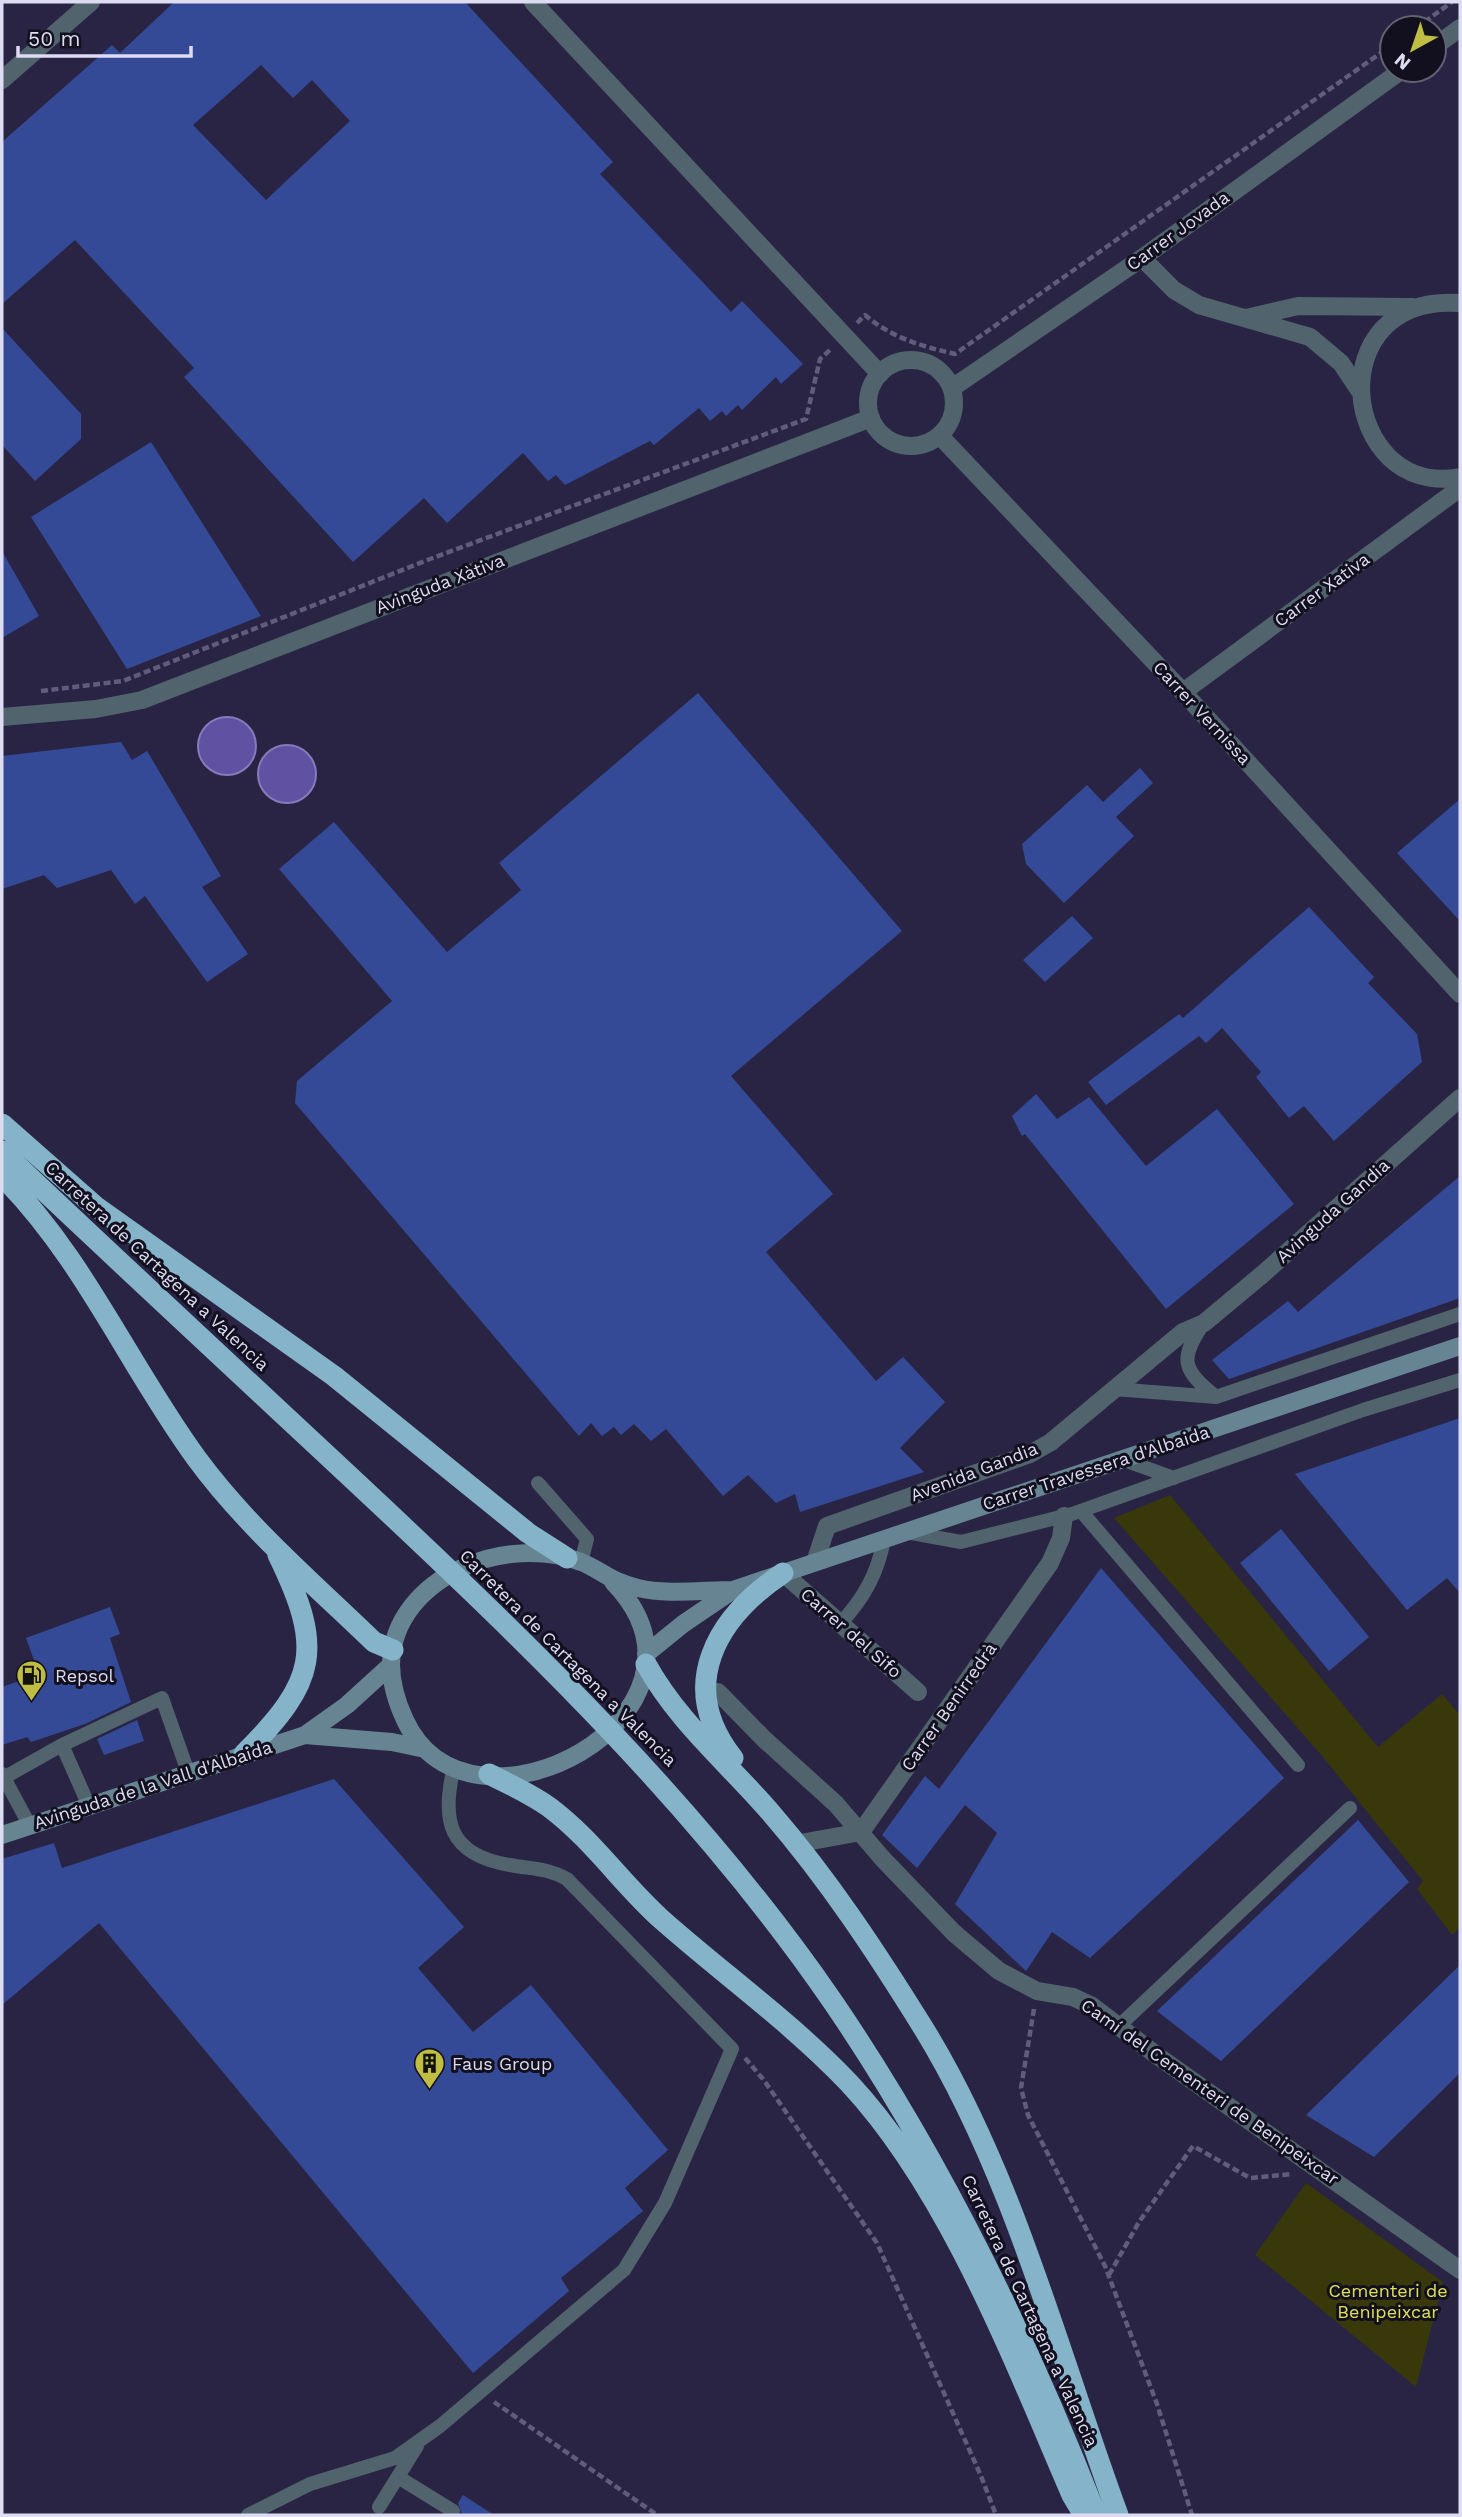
<svg xmlns="http://www.w3.org/2000/svg" width="1462" height="2517" viewBox="0 0 1462 2517" font-family="'Work Sans',sans-serif">
  <style>
    .green { fill: #38380a }
    .water { fill: #6051a3; stroke: #867bbb; stroke-width: 2 }
    .building { fill: #354a96; fill-rule: evenodd }
    .lines { fill: none; stroke-linecap: round; stroke-linejoin: round }
    .path { stroke: #605c79; stroke-width: 4.5; stroke-dasharray: 7 3.5; stroke-linecap: butt }
    .lane { stroke: #51636c; stroke-width: 14 }
    .street { stroke: #51636c; stroke-width: 18 }
    .secondary { stroke: #668492; stroke-width: 18 }
    .highway { stroke: #85b3c9; stroke-width: 21 }
    .labels { text-anchor: middle; stroke-width: 6; stroke-linejoin: round; paint-order: stroke }
    .street-label { font-size: 18px; fill: #dddcf2; stroke: #12101e }
    .poi-label { font-size: 18px; fill: #dddcf2; stroke: #12101e; text-anchor: start }
    .park-label { font-size: 18px; fill: #e0e056; stroke: #12101e }
  </style>
  <rect width="100%" height="100%" fill="#292444"/>
  <path class="green" d="M 1170,1495 L 1378,1747 L 1442,1694 L 1460,1715 L 1460,1927 L 1452,1935 L 1417,1889 L 1423,1881 L 1322,1756 L 1114,1518 Z
    M 1306,2183 L 1443,2282 L 1416,2387 L 1255,2255 Z"/>
  <path class="water" d="M198 746a29 29 0 1 1 58 0a29 29 0 1 1-58 0Z
    M258 774a29 29 0 1 1 58 0a29 29 0 1 1-58 0Z"/>
  <path class="building" d="M 174,2 L 465,2 L 613,162 L 600,174 L 731,312 L 742,301 L 803,364 L 781,384 L 776,377 L 742,410 L 738,405 L 726,416 L 722,411 L 710,421 L 699,408 L 654,445 L 650,441 L 565,485 L 556,475 L 548,481 L 523,453 L 447,523 L 424,498 L 353,562 L 184,377 L 194,368 L 75,240 L 2,304 L 2,142 L 112,45 L 120,53 ZM 261,65 L 293,98 L 312,80 L 350,121 L 266,200 L 193,125 Z
    M 2,328 L 81,414 L 81,439 L 35,481 L 2,445 Z
    M 151,442 L 261,616 L 127,669 L 31,517 Z
    M 2,551 L 39,616 L 2,638 Z
    M 698,693 L 902,931 L 731,1076 L 833,1194 L 766,1252 L 876,1381 L 903,1357 L 945,1402 L 900,1448 L 924,1472 L 800,1512 L 795,1494 L 776,1503 L 748,1475 L 723,1496 L 666,1429 L 651,1441 L 634,1424 L 621,1435 L 614,1427 L 602,1436 L 591,1423 L 579,1436 L 295,1103 L 297,1081 L 392,1001 L 279,869 L 334,822 L 447,952 L 521,890 L 499,863 Z
    M 121,742 L 132,760 L 147,751 L 221,876 L 202,887 L 248,954 L 207,982 L 145,896 L 135,904 L 111,870 L 57,888 L 44,875 L 2,889 L 2,756 Z
    M 1140,768 L 1153,783 L 1116,817 L 1134,836 L 1064,903 L 1026,864 L 1022,844 L 1087,785 L 1103,802 Z
    M 1460,799 L 1460,921 L 1397,853 Z
    M 1309,907 L 1374,977 L 1368,983 L 1417,1034 L 1422,1062 L 1334,1141 L 1304,1106 L 1289,1118 L 1256,1077 L 1261,1072 L 1222,1028 L 1206,1043 L 1199,1036 L 1106,1105 L 1088,1082 L 1179,1014 L 1183,1018 Z
    M 1072,916 L 1093,938 L 1045,982 L 1023,960 Z
    M 1036,1094 L 1057,1119 L 1089,1097 L 1146,1166 L 1217,1109 L 1294,1204 L 1166,1309 L 1025,1134 L 1022,1136 L 1012,1116 Z
    M 1460,1176 L 1460,1298 L 1229,1379 L 1212,1360 L 1288,1301 L 1298,1312 Z
    M 1460,1418 L 1460,1593 L 1447,1578 L 1407,1610 L 1295,1474 Z
    M 1281,1529 L 1369,1637 L 1329,1671 L 1240,1563 Z
    M 1101,1568 L 1284,1778 L 1090,1958 L 1052,1932 L 1026,1971 L 955,1904 L 997,1833 L 965,1805 L 917,1868 L 882,1835 L 925,1776 L 939,1789 Z
    M 110,1607 L 120,1634 L 110,1638 L 131,1702 L 85,1724 L 31,1742 L 27,1737 L 2,1745 L 2,1687 L 39,1674 L 26,1638 Z
    M 137,1720 L 144,1741 L 104,1755 L 97,1739 Z
    M 334,1779 L 464,1927 L 418,1968 L 473,2032 L 531,1985 L 668,2150 L 625,2188 L 643,2211 L 561,2278 L 569,2291 L 473,2373 L 99,1923 L 2,2005 L 2,1859 L 54,1843 L 62,1868 Z
    M 1358,1820 L 1409,1882 L 1221,2061 L 1157,2011 Z
    M 1460,1965 L 1460,2073 L 1374,2157 L 1306,2115 Z
    M 463,2495 L 494,2515 L 462,2515 L 458,2503 Z"/>
  <g class="lines">
    <path class="path" d="M 1416,28 L 1452,2
      M 857,323 L 865,315 C 892,338 921,346 955,354 L 1392,45
      M 41,691 L 123,681 L 430,559 L 806,419 L 820,359 L 831,349
      M 1034,2009 L 1021,2088 L 1028,2115 L 1105,2266 L 1157,2404 L 1192,2515
      M 745,2058 L 763,2079 L 877,2243 L 981,2476 L 996,2515
      M 1109,2275 L 1139,2222 L 1193,2146 L 1250,2178 L 1292,2174
      M 494,2402 L 657,2515"/>
    <path class="lane" d="M 1204,1323 C 1178,1360 1183,1370 1216,1397
      M 1114,1389 L 1216,1397 L 1460,1314
      M 1121,1459 L 1174,1478
      M 538,1483 L 587,1539 L 581,1562
      M 1081,1511 L 1298,1765
      M 906,1532 L 961,1542 L 1072,1514 L 1363,1410 L 1460,1380
      M 840,1624 C 864,1598 878,1573 884,1539
      M 2,1774 L 30,1826
      M 5,1777 L 62,1745
      M 89,1806 L 62,1745 L 162,1698 L 188,1772
      M 1120,2025 L 1350,1808
      M 398,2477 L 453,2511
      M 379,2507 L 417,2446
      M 248,2515 L 310,2484 L 395,2458 L 440,2426 L 624,2270 L 665,2203 L 732,2049 L 567,1879 C 548,1868 531,1869 510,1865 C 448,1855 441,1820 454,1767"/>
    <path class="street" d="M 533,2 L 880,374
      M 1434,47 L 1460,28
      M 2,80 L 91,2
      M 1142,258 L 1174,290 L 1199,305 L 1310,337 L 1341,363 L 1359,390
      M 1460,303 C 1316,293 1341,499 1460,477
      M 1246,318 L 1298,306 L 1413,307
      M868 403a43 43 0 1 1 86 0a43 43 0 1 1-86 0Z
      M 952,388 L 1142,258 L 1402,70
      M 940,436 L 1183,692 L 1460,994
      M 1183,692 L 1460,488
      M 2,717 L 96,709 L 142,700 L 871,418
      M 815,1562 L 827,1526 L 1030,1454 L 1051,1442 L 1183,1332 L 1204,1323 L 1264,1273 L 1460,1098
      M 783,1573 L 918,1692
      M 718,1692 L 764,1739 L 836,1804 L 882,1858 L 954,1933 L 999,1971 L 1037,1991 L 1073,1997 L 1092,2006 L 1159,2057 L 1460,2270
      M 861,1832 L 1050,1563 L 1061,1538 L 1064,1516
      M 795,1844 L 861,1832"/>
    <path class="secondary" d="M 613,1582 C 740,1713 469,1859 405,1720 C 397,1703 391,1684 391,1664 C 392,1619 423,1586 462,1568 C 497,1551 544,1548 581,1562 C 603,1571 611,1582 638,1588 C 667,1595 703,1590 733,1590
      M 646,1654 L 683,1624 L 733,1590 L 1460,1346
      M 305,1735 L 392,1742 L 425,1749
      M 2,1835 L 305,1735 L 347,1705 L 391,1665"/>
    <path class="highway" d="M 2,1124 L 95,1206 L 334,1376 L 528,1533 L 567,1558
      M 2,1151 C 120,1263 240,1374 359,1485 C 530,1645 700,1808 833,2002 C 942,2162 1026,2335 1096,2515
      M 2,1176 C 84,1258 129,1366 197,1459 C 247,1527 314,1584 374,1642 L 393,1650
      M 646,1664 C 678,1722 728,1763 771,1813 C 829,1880 878,1955 924,2029 C 1014,2176 1059,2355 1118,2515
      M 244,1754 C 317,1681 324,1649 278,1555
      M 733,1758 C 676,1686 716,1618 783,1573
      M 489,1774 C 509,1784 531,1794 549,1807 C 592,1839 622,1884 661,1919 C 723,1974 792,2023 849,2083 C 949,2190 1014,2361 1072,2495 L 1084,2515"/>
  </g>
  <defs>
    <symbol id="fuel-pin" viewBox="-11 -11 22 30"><path d="M0 17L-7.5 6A9.5 9.5 0 1 1 7.5 6Z" fill="#bfbe42" stroke="#12101e"/><path d="M-5.5-6h7V0h2V4h1.3V-2.5L3-4.5l.8-.8L6-3V5H2.5V1h-1V6h-7ZM-4.2-4.7v3.2H.2V-4.7Z" fill="#111"/></symbol>
    <symbol id="building-pin" viewBox="-11 -11 22 30"><path d="M0 17L-7.5 6A9.5 9.5 0 1 1 7.5 6Z" fill="#bfbe42" stroke="#12101e"/><path d="M-4-6H4V6H1V3H-1V6H-4ZM-2.5-4.3h1.7v1.8h-1.7ZM.8-4.3h1.7v1.8H.8ZM-2.5-1h1.7V.8h-1.7ZM.8-1h1.7V.8H.8Z" fill="#111"/></symbol>
  </defs>
  <g fill-rule="evenodd">
    <use href="#fuel-pin" x="14" y="1658" width="35" height="47"/>
    <use href="#building-pin" x="412" y="2046" width="35" height="47"/>
  </g>
  <g class="labels">
    <g class="street-label">
      <text transform="translate(1178 231) rotate(-36)" y="6">Carrer Jovada</text>
      <text transform="translate(440 584) rotate(-21)" y="6">Avinguda Xàtiva</text>
      <text transform="translate(1322 590) rotate(-36)" y="6">Carrer Xativa</text>
      <text transform="translate(1202 713) rotate(47)" y="6">Carrer Vernissa</text>
      <text transform="translate(1333 1211) rotate(-42)" y="6">Avinguda Gandia</text>
      <text transform="translate(157 1266) rotate(43)" y="6">Carretera de Cartagena a Valencia</text>
      <text transform="translate(1096 1468) rotate(-18)" y="6">Carrer Travessera d'Albaida</text>
      <text transform="translate(974 1472) rotate(-21)" y="6">Avenida Gandia</text>
      <text transform="translate(851 1633) rotate(41)" y="6">Carrer del Sifo</text>
      <text transform="translate(568 1658) rotate(45)" y="6">Carretera de Cartagena a Valencia</text>
      <text transform="translate(949 1707) rotate(-55)" y="6">Carrer Benirredrà</text>
      <text transform="translate(153 1785) rotate(-18)" y="6">Avinguda de la Vall d'Albaida</text>
      <text transform="translate(1210 2092) rotate(35)" y="6">Camí del Cementeri de Benipeixcar</text>
      <text transform="translate(1030 2311) rotate(65)" y="6">Carretera de Cartagena a Valencia</text>
    </g>
    <g class="poi-label">
      <text x="55" y="1682">Repsol</text>
      <text x="452" y="2070">Faus Group</text>
    </g>
    <g class="park-label">
      <text x="1388" y="2297">Cementeri de<tspan x="1388" dy="21">Benipeixcar</tspan></text>
    </g>
  </g>
  <rect width="1462" height="2517" fill="none" stroke="#dddcf2" stroke-width="7"/>
  <g transform="translate(1413 49) rotate(220)"><circle r="33" fill="#12101e" stroke="#636273" stroke-width="2"/>
  <path d="M0-5L12 26L0 18L-12 26Z" fill="#bfbe42"/>
  <text y="-10" font-size="19" font-weight="bold" text-anchor="middle" fill="#dddcf2">N</text>
  </g>
  <path d="M18 46v10h173v-10" fill="none" stroke="#dddcf2" stroke-width="3.5"/>
  <text x="28" y="46" font-size="21" fill="#dddcf2" stroke="#12101e" stroke-width="5" paint-order="stroke">50 m</text>
</svg>
